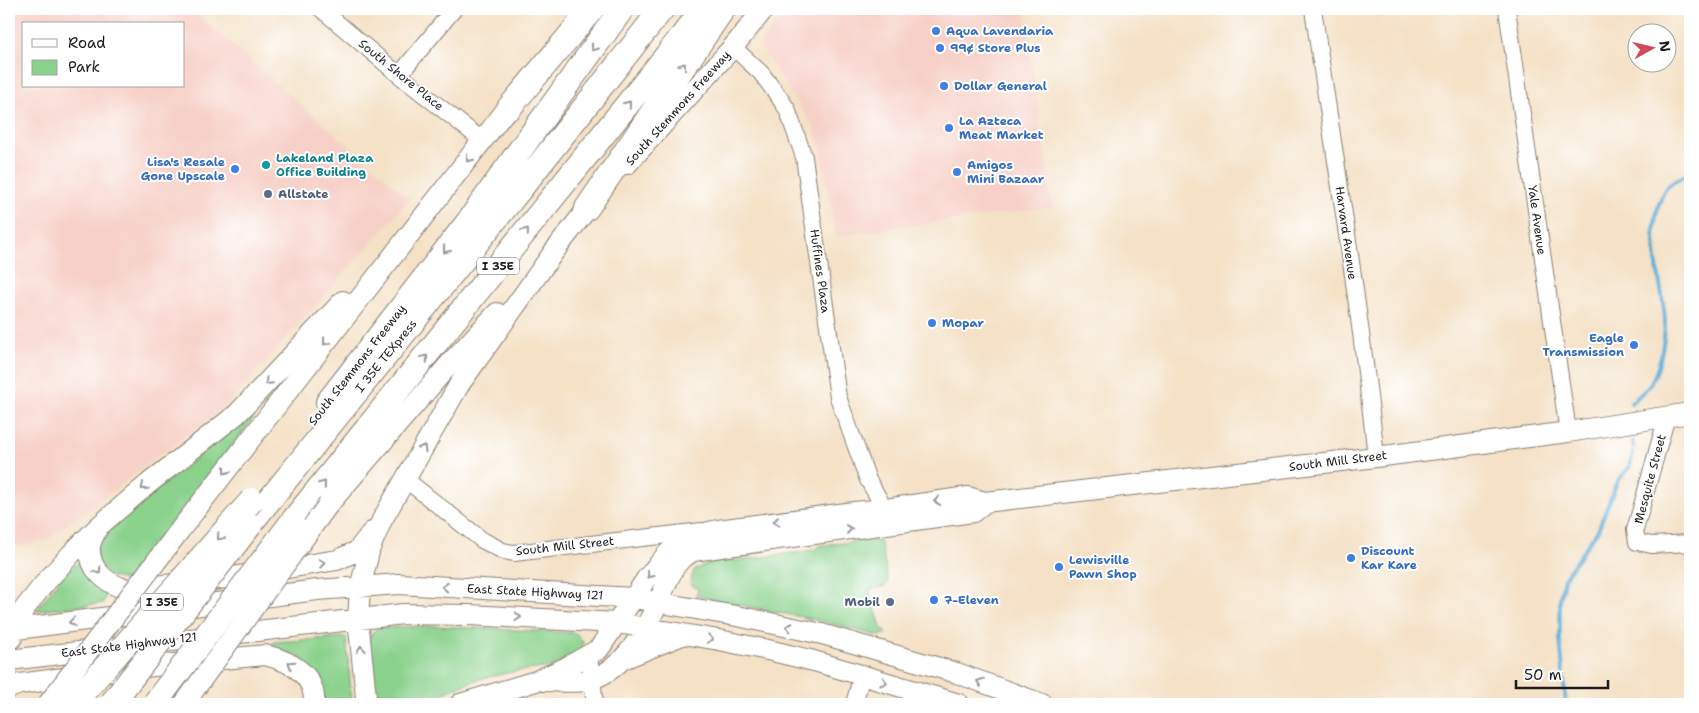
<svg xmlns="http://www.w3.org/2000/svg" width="1699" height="713" viewBox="0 0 1699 713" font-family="'Shantell Sans',sans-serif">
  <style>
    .built { fill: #f7d1c8; fill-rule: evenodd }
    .green { fill: #8ad18c; stroke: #537654 }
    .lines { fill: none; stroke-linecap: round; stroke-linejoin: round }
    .stream { stroke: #5babd6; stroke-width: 4 }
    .minor-casing { stroke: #887e71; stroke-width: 18 }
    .major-casing { stroke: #887e71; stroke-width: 22 }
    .highway-casing { stroke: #887e71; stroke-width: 26 }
    .minor { stroke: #fff; stroke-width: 16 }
    .major { stroke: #fff; stroke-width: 20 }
    .highway { stroke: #fff; stroke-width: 24 }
    .major-bridge-casing { stroke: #887e71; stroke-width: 22; stroke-linecap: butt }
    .highway-bridge-casing { stroke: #887e71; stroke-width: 26; stroke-linecap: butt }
    .major-bridge { stroke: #fff; stroke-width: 20 }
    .highway-bridge { stroke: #fff; stroke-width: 24 }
    .oneway { stroke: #999 }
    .shop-dot { fill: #3f7fe0; stroke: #fff; stroke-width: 2 }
    .culture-dot { fill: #0f9aa8; stroke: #fff; stroke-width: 2 }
    .service-dot { fill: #5c6f8a; stroke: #fff; stroke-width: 2 }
    .labels { text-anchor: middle; stroke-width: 4; stroke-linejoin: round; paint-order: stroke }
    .shield { fill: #fff; stroke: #606060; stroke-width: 1 }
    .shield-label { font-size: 11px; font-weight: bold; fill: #1c1c1c }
    .shop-label { font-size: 12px; font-weight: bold; fill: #366cbe; stroke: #fff; text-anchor: start }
    .street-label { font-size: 12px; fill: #1c1c1c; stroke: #fff }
    .culture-label { font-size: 12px; font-weight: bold; fill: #0d838f; stroke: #fff; text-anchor: start }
    .service-label { font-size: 12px; font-weight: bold; fill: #4e5e75; stroke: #fff; text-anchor: start }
  </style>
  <rect width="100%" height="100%" fill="#fff"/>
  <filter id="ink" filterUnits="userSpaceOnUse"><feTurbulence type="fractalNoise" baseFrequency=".02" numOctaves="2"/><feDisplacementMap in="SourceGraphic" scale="10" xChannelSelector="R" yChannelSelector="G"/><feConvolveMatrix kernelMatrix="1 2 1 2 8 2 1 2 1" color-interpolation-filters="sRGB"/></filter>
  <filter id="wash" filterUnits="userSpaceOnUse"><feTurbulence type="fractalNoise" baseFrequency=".0096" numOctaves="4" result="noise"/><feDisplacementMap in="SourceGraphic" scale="20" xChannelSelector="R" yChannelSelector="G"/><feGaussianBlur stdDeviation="1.12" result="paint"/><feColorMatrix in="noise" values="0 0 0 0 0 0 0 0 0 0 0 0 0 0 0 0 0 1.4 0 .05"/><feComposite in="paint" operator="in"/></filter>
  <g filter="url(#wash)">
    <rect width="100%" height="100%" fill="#f4e1c6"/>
    <path class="built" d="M 9,9 L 191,9 L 410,199 L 227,405 L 45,541 L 9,548 ZM 24,24 L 184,24 L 184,86 L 24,86 Z
      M 787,9 L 1024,9 L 1053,207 L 836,236 L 821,150 L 813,126 L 759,45 Z"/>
    <path class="green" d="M 270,394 L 264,405 L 126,580 L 111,577 L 98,564 L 96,544 C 150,490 216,448 270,394 Z
      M 874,540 L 881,543 L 888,582 L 885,586 L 869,590 L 881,627 L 887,633 L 879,636 L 826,622 L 696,596 L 698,589 L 690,584 L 694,570 L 712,562 L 733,558 L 735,561 L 814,550 L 822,545 Z
      M 81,560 C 87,575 92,583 107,591 L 103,603 L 36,611 L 63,575 Z
      M 433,626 L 576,633 L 583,642 L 582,651 L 552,667 L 517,671 L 479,679 L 416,704 L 374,704 C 370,681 357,645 377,628 Z
      M 346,637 L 352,704 L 316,704 L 317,683 L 303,659 L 274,646 L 274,642 Z"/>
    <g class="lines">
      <path class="stream" d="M 1631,403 C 1640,395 1649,388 1654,377 C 1661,363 1665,337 1665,321 C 1663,281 1646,244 1659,204 C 1661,200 1662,193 1665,190 C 1670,183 1682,176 1690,173
        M 1633,441 L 1633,447
        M 1566,704 L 1560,639 L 1560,598 L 1565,577 L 1598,530 L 1617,482 L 1629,468 L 1633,453"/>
    </g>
  </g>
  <g filter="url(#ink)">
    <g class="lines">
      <defs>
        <path id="minor" d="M 321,9 L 399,75 L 483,141
          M 1313,9 C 1335,158 1360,307 1376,457
          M 1507,9 L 1568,432
          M 733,47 L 761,73 L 779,97 L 787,109 L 804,157 L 838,397 L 868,480 L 885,509
          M 399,75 L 454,9
          M 1667,416 L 1635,530 L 1637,542 L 1652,545 L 1690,543
          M 405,479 L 482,540 L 503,551 L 514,553 L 702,531
          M 589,655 L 595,704
          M 854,704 L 862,675"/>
        <path id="major" d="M 627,164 L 733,47 L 764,9
          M 328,505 L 453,360 L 497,313
          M 98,528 C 95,533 91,540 90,546 C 88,569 106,583 125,589 L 214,580 L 337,560 L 357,551 L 372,532
          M 180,530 L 517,96
          M 9,630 L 317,590 L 399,584 L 633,598 L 742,617 L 822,634 L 957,673 L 1042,704
          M 12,638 L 24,609 L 44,584 L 71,554 L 99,526 L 148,484 L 237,414 L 343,301
          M 623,659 L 682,635
          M 9,660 L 403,614 L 469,615 L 617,623 L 719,640 L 768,650 L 814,661 L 959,704
          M 543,681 C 559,681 577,684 592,679 C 625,668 644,632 658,603 C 664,590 668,577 676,565 L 681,559 L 693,551 L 973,512 L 985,502
          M 9,688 L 20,684 L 144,667 L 265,655 C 290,661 316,674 314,704
          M 364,704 L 366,697 L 358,619 L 360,588 L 370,548 L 382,520 L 459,385 L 553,253 L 597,196
          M 460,704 L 536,681 L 567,667 L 599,649 L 647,578 L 668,553 L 696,535 L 718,530 L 854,512 L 885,509 L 968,497 L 985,502 L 1376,457 L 1568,432 L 1690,413"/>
        <path id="highway" d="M 509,108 L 592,9
          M 587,208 L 723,9
          M 328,402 L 468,222 L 622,9
          M 254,519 L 525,183 L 662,9
          M 292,522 L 704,9"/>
      </defs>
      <use href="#minor" class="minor-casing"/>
      <use href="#major" class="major-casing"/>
      <use href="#highway" class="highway-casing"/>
      <use href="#minor" class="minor"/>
      <use href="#major" class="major"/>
      <use href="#highway" class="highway"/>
      <defs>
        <path id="major-bridge" d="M 48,704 L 180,530
          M 184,704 L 328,505"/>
        <path id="highway-bridge" d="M 112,703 L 250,525
          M 155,703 L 292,522
          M 73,704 L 252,500"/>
      </defs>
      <use href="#major-bridge" class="major-bridge-casing"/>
      <use href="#highway-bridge" class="highway-bridge-casing"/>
      <use href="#major-bridge" class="major-bridge"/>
      <use href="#highway-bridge" class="highway-bridge"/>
    </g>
    <defs><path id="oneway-chevron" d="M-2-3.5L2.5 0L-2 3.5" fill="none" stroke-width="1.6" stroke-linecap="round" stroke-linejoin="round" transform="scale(1.25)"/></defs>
    <g class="oneway">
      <use href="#oneway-chevron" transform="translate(594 48) rotate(126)"/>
      <use href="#oneway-chevron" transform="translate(683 66) rotate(-56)"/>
      <use href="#oneway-chevron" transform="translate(628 104) rotate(-51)"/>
      <use href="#oneway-chevron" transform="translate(469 159) rotate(128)"/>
      <use href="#oneway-chevron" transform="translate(526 231) rotate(-51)"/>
      <use href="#oneway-chevron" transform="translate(446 250) rotate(128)"/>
      <use href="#oneway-chevron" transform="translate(326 342) rotate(128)"/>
      <use href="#oneway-chevron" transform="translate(425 358) rotate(-51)"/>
      <use href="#oneway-chevron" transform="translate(268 382) rotate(133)"/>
      <use href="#oneway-chevron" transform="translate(423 448) rotate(-60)"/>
      <use href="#oneway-chevron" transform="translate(226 471) rotate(128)"/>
      <use href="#oneway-chevron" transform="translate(323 484) rotate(-51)"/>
      <use href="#oneway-chevron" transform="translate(144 487) rotate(140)"/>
      <use href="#oneway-chevron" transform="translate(937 501) rotate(172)"/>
      <use href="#oneway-chevron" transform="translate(776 522) rotate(172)"/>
      <use href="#oneway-chevron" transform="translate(849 529) rotate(-8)"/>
      <use href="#oneway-chevron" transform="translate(220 537) rotate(131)"/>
      <use href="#oneway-chevron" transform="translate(322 563) rotate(-9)"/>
      <use href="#oneway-chevron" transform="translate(98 571) rotate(57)"/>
      <use href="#oneway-chevron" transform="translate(650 575) rotate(128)"/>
      <use href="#oneway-chevron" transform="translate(445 587) rotate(-176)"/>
      <use href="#oneway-chevron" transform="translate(518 617) rotate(3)"/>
      <use href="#oneway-chevron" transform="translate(72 622) rotate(173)"/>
      <use href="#oneway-chevron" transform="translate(789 627) rotate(-168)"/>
      <use href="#oneway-chevron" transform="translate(710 639) rotate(9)"/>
      <use href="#oneway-chevron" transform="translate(361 649) rotate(-96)"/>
      <use href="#oneway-chevron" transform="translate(291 664) rotate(-147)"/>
      <use href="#oneway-chevron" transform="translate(884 682) rotate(16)"/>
      <use href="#oneway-chevron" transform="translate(980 682) rotate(-159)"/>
    </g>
  </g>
  <g class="shop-dot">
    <circle cx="936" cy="31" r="5"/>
    <circle cx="940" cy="48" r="5"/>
    <circle cx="944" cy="86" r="5"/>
    <circle cx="949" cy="128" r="5"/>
    <circle cx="235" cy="169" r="5"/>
    <circle cx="957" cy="172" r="5"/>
    <circle cx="932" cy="323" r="5"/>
    <circle cx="1634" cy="345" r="5"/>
    <circle cx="1351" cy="558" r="5"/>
    <circle cx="1059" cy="567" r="5"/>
    <circle cx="934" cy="600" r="5"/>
  </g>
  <circle class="culture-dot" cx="266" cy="165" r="5"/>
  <g class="service-dot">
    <circle cx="268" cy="194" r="5"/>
    <circle cx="890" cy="602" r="5"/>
  </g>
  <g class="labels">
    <g class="shield">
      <rect x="477" y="257.5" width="42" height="17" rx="4"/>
      <rect x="141" y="593.5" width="42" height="17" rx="4"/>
    </g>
    <g class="shield-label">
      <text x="498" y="270">I 35E</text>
      <text x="162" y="606">I 35E</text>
    </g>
    <g class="shop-label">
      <text x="946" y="35">Aqua Lavendaria</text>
      <text x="950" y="52">99¢ Store Plus</text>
      <text x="954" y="90">Dollar General</text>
      <text x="959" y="125">La Azteca<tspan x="959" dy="14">Meat Market</tspan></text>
      <text x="225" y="166" text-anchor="end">Lisa's Resale<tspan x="225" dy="14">Gone Upscale</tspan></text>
      <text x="967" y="169">Amigos<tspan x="967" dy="14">Mini Bazaar</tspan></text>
      <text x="942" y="327">Mopar</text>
      <text x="1624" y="342" text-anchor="end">Eagle<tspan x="1624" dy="14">Transmission</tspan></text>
      <text x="1361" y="555">Discount<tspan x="1361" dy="14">Kar Kare</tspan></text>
      <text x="1069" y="564">Lewisville<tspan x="1069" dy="14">Pawn Shop</tspan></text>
      <text x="944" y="604">7-Eleven</text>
    </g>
    <g class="street-label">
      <text transform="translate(401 75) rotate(39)" y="4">South Shore Place</text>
      <text transform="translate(678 108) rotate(-48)" y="4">South Stemmons Freeway</text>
      <text transform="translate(1537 220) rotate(82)" y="4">Yale Avenue</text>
      <text transform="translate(1346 233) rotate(82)" y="4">Harvard Avenue</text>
      <text transform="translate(820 271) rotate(82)" y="4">Huffines Plaza</text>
      <text transform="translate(386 356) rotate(-51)" y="4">I 35E TEXpress</text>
      <text transform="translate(357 365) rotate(-52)" y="4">South Stemmons Freeway</text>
      <text transform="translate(1338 461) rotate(-7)" y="4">South Mill Street</text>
      <text transform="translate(1650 479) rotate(-75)" y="4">Mesquite Street</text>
      <text transform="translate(565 546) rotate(-6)" y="4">South Mill Street</text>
      <text transform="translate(535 592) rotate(3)" y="4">East State Highway 121</text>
      <text transform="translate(129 645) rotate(-7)" y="4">East State Highway 121</text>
    </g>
    <g class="culture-label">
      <text x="276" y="162">Lakeland Plaza<tspan x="276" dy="14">Office Building</tspan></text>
    </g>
    <g class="service-label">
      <text x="278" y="198">Allstate</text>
      <text x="880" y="606" text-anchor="end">Mobil</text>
    </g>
  </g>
  <rect width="1699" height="713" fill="none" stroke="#fff" stroke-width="30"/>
  <rect x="22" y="22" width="162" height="65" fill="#ffffff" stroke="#a4a4a4"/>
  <rect x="32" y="39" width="25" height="8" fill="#ffffff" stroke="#a4a4a4"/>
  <text x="68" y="48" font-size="15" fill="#1c1c1c">Road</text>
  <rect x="32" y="60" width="25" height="15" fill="#8ad18c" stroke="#a4a4a4"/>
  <text x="68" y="72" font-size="15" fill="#1c1c1c">Park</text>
  <g transform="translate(1652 48) rotate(82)"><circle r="24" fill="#ffffff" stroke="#a4a4a4"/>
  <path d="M0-4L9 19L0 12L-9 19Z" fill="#d1495b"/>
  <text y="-8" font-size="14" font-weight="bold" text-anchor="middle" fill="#1c1c1c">N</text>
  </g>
  <path d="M1516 680v8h92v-8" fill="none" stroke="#1c1c1c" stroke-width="2.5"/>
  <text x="1524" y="680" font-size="15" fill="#1c1c1c" stroke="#ffffff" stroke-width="4" paint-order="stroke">50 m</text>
</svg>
